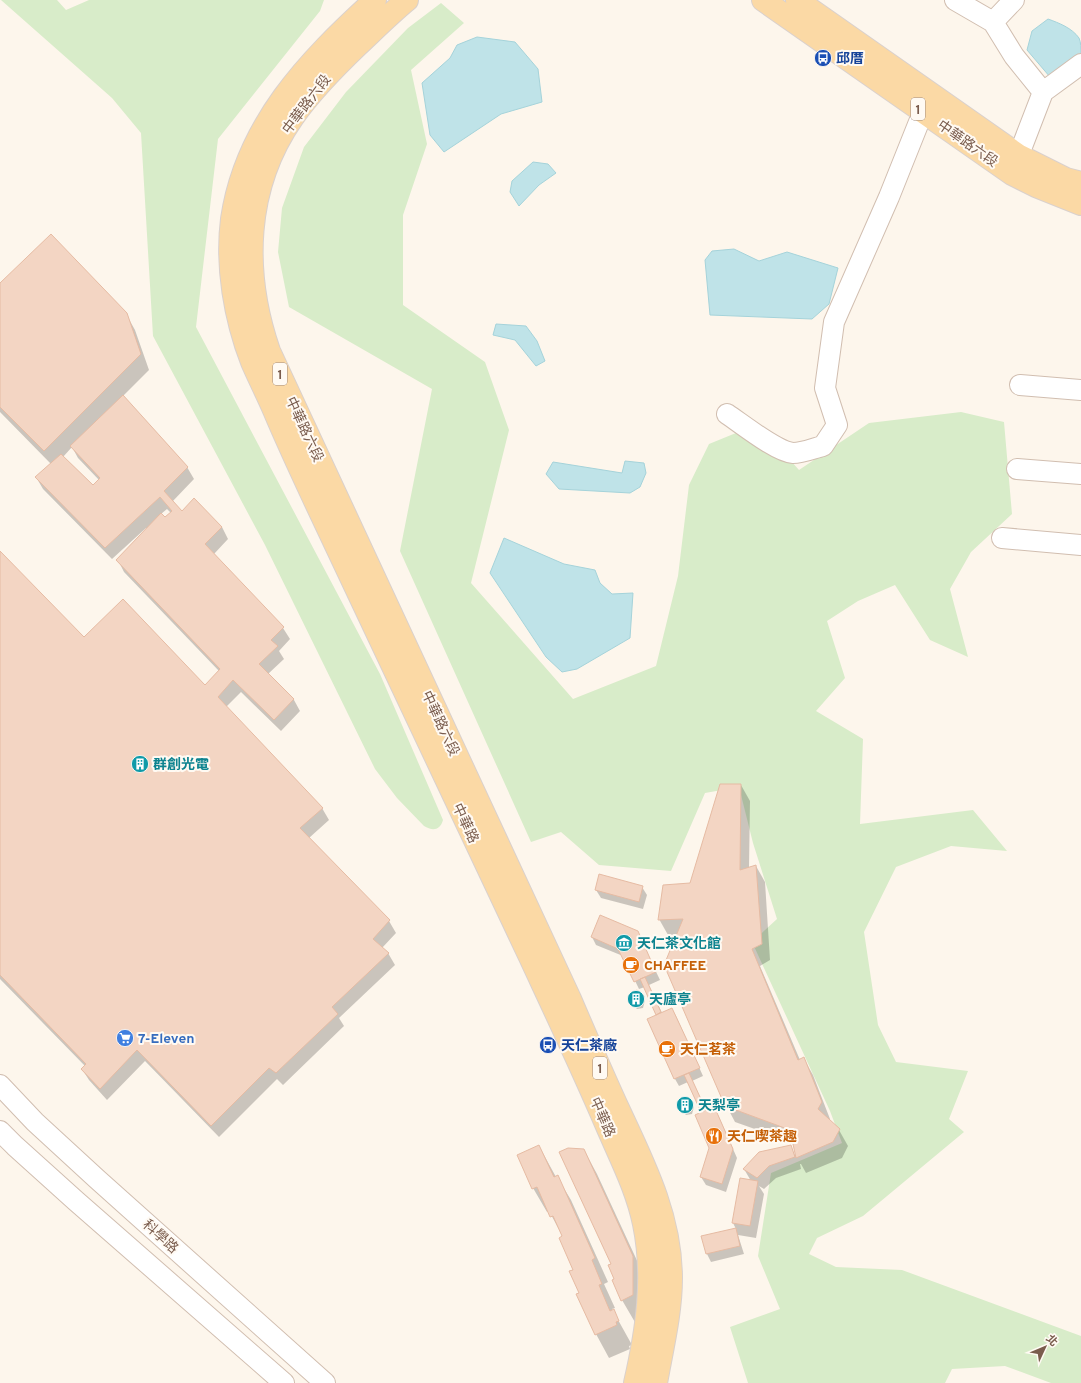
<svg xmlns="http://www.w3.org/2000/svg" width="1081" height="1383" viewBox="0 0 1081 1383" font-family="Overpass,'Noto Sans TC',sans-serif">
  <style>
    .green { fill: #d8ecc9 }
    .water { fill: #bfe3e8; stroke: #a5d3da }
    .shadow { fill: #0003; fill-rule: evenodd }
    .building { fill: #f3d5c3; stroke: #e6bba3 }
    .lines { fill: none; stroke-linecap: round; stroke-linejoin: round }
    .minor-casing { stroke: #d1beb0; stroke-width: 22 }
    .major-casing { stroke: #dad1cd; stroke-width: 24 }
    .minor { stroke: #fff; stroke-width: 20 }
    .major { stroke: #fbd9a5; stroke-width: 22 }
    .labels { text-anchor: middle; stroke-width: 4; stroke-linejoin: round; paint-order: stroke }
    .shield { fill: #fffaf3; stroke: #a28b7f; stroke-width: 1 }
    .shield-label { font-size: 13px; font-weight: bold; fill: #7a5c4d }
    .transit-label { font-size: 14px; font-weight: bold; fill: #164399; stroke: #fffaf3; text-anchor: start }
    .street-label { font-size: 14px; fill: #7a5c4d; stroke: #fffaf3 }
    .culture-label { font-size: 14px; font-weight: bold; fill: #0d838f; stroke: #fffaf3; text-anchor: start }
    .food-label { font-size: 14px; font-weight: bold; fill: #c56008; stroke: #fffaf3; text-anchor: start }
    .shop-label { font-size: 14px; font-weight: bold; fill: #366cbe; stroke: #fffaf3; text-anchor: start }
  </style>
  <rect width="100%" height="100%" fill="#fdf6ec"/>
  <path class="green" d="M 1,0 L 57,0 L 66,10 L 89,0 L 324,0 L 320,11 L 218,139 L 196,327 L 380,674 L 443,820 C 440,831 432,831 424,826 L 397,798 L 375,769 L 265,545 L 153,336 L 141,133 L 112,98 Z
    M 441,3 L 464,23 L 411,70 L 427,144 L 403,215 L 403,305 L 485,362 L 509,430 L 471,583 L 573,699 L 656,666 L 678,576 L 689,485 L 709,444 L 758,424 L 799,470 L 869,423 L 961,412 L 1004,422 L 1012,514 L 971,552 L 950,589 L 968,657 L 930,640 L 895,585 L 858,601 L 827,621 L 845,678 L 816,711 L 863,739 L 860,824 L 973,810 L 1007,851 L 951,846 L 896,867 L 864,932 L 878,1025 L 896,1062 L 968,1071 L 949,1119 L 964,1132 L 863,1216 L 817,1238 L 809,1254 L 836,1267 L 902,1270 L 1081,1336 L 1081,1383 L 1051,1383 L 1005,1366 L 952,1369 L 945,1383 L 748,1383 L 730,1327 L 780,1309 L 758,1256 L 771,1173 L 842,1143 L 830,1111 L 752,942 L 777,919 L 753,843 L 739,787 L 705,793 L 671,871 L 599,865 L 561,832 L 531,842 L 400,551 L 432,389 L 289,307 L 278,252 L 282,208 L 304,147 L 346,92 L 408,28 Z"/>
  <path class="water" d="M 1048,19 C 1059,23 1072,28 1079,38 C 1081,42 1081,49 1081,54 L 1050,77 L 1027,50 L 1032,31 Z
    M 477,37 L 515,42 L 538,69 L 542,102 L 501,114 L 444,152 L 430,135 L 422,83 L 450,58 L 457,45 Z
    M 533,162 L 548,164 L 556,173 L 539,185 L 519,206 L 510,192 L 512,181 Z
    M 734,249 L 759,261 L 787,252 L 838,268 L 829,304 L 812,319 L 710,315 L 705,260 L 712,251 Z
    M 496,324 L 526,326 L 537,341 L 545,361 L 536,366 L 515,340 L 493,335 Z
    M 625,461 L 644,463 L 646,473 L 640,487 L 630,493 L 559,489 L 546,474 L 553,462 L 622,473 Z
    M 504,538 L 564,564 L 595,570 L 600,583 L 612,594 L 633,593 L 630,638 L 577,669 L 562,672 L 546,657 L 490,573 Z"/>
  <path class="shadow" d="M 0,284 L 126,314 L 135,330 L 149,370 L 123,396 L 187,467 L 194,479 L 172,502 L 182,512 L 222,527 L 228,539 L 214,554 L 283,628 L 290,639 L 279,651 L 284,659 L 268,674 L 294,700 L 300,711 L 281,731 L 241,692 L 226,707 L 322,808 L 329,820 L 309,838 L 389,921 L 396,933 L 382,948 L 388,953 L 395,965 L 339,1018 L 344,1026 L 283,1085 L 277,1079 L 219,1137 L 145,1061 L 107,1100 L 89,1080 L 82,1069 L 85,1066 L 0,979 L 0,553 L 84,639 L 205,686 L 219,671 L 124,572 L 118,560 L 147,529 L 146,528 L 112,559 L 43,489 L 36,477 L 51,464 L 0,412 ZM 72,447 L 78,458 L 99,480 L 93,486 L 63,457 ZM 167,509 L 171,513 L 165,519 L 161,514 Z
    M 741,785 L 750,801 L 749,868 L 756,866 L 765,882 L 770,960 L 760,966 L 800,1060 L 804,1059 L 813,1075 L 830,1119 L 829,1121 L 839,1130 L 848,1146 L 842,1158 L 806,1173 L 801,1164 L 800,1164 L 801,1169 L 776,1178 L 764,1189 L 759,1186 L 764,1194 L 756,1238 L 738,1235 L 744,1254 L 711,1262 L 707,1254 L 703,1237 L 736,1229 L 733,1223 L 751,1181 L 744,1169 L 790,1146 L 796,1157 L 794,1143 L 735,1122 L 726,1105 L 678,935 L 668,935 L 659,919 L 690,884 Z
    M 642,887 L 647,895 L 643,909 L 601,898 L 596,890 Z
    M 592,937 L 641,940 L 660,980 L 649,985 L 662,1013 L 672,1009 L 676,1016 L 703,1076 L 692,1081 L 706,1111 L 718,1115 L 737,1158 L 726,1192 L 706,1185 L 701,1177 L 710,1147 L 702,1113 L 688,1082 L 679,1086 L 675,1079 L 648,1020 L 658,1015 L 645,987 L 639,989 L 623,956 L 596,945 Z
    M 643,996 L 645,1000 L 643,1008 L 637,1009 L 630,1001 Z
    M 692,1103 L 694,1107 L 692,1114 L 686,1115 L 680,1108 Z
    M 539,1146 L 556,1177 L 557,1177 L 571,1200 L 608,1282 L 604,1284 L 615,1308 L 612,1309 L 632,1345 L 629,1346 L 630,1349 L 609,1358 L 596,1334 L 581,1293 L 563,1237 L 549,1211 L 547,1212 L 533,1188 Z
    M 584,1150 L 597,1174 L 646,1280 L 636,1324 L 622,1300 L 616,1280 Z"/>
  <path class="building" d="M 51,234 L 127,313 L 141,354 L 44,451 L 0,407 L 0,283 Z
    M 123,395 L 188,467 L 164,491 L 182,511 L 194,498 L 222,527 L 205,544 L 284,627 L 271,640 L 278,646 L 259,664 L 294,699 L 274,720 L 233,680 L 218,697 L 323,808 L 300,828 L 390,920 L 373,939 L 389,953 L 332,1007 L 338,1014 L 276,1073 L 269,1068 L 211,1126 L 137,1050 L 100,1089 L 81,1069 L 86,1064 L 0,975 L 0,551 L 84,637 L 123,599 L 205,685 L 220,669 L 116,560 L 161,513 L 165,517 L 172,511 L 160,497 L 105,548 L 35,477 L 61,454 L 93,485 L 100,478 L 70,446 Z
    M 720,784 L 741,784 L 740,870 L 756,865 L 762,944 L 752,949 L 798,1060 L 804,1057 L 822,1102 L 818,1109 L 840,1129 L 833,1142 L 796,1158 L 790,1130 L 725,1106 L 664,965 L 683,919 L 658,920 L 663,885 L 690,883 Z
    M 599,874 L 643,886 L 639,902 L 595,890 Z
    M 600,915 L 638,931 L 656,972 L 634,982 L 618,949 L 591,937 Z
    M 645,977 L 661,1012 L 656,1015 L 640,979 Z
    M 637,990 L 644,996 L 641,1004 L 634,1006 L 629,1002 L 630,994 Z
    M 672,1008 L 700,1068 L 674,1079 L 647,1019 Z
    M 689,1073 L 706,1110 L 701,1112 L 684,1075 Z
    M 687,1097 L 693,1103 L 691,1111 L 684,1112 L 679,1108 L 679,1100 Z
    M 714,1106 L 733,1149 L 722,1184 L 700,1177 L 709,1148 L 695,1115 Z
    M 539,1145 L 554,1177 L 558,1175 L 595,1258 L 592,1260 L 602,1284 L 599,1285 L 610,1311 L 614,1309 L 619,1321 L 616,1322 L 617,1325 L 595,1335 L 576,1294 L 579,1293 L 569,1271 L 573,1270 L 559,1238 L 562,1236 L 553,1216 L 550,1217 L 537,1187 L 532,1189 L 517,1155 Z
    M 791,1145 L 795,1157 L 769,1166 L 757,1178 L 743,1169 L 759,1152 Z
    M 568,1148 L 584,1149 L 633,1256 L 633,1295 L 621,1301 L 612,1280 L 614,1279 L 608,1265 L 611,1264 L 559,1152 Z
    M 740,1178 L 758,1181 L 750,1226 L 732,1223 Z
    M 736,1228 L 740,1246 L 706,1254 L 701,1236 Z"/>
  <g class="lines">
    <defs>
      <path id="minor" d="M 955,0 L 993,22 L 1014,56 L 1043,92 L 1013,170
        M 993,22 L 1014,0
        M 1043,92 L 1081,64
        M 1020,385 L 1081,390
        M 727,414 C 742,424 777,452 793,453 C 803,453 814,448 823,446 L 837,425 L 825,388 L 834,322 L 889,197 L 923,112
        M 1017,469 L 1081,474
        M 1002,538 L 1081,545
        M 0,1085 L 35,1122 L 97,1179 L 325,1383
        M 0,1131 L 15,1146 L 76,1201 L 284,1383"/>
      <path id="major" d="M 375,0 C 308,61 246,125 232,219 C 226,266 235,318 252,362 C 259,378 267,394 274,410 C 287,441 301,471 315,501 C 386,653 458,805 530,957 C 556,1013 582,1068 606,1124 C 620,1157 637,1189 644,1224 C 655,1278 647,1330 635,1383
        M 407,0 C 390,14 374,30 358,45 C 335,67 312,90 293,117 C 244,187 242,272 269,351 L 570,999 C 585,1034 600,1069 616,1104 C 642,1160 671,1215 671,1278 C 671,1313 662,1349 656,1383
        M 763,0 L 1012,174 L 1036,186 L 1081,204
        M 797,0 L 1018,155 L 1066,179 L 1081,183"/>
    </defs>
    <use href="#minor" class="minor-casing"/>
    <use href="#major" class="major-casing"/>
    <use href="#minor" class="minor"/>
    <use href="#major" class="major"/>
  </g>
  <defs>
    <symbol id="bus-disc" viewBox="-11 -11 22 22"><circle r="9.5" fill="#1a4fb4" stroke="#fffaf3"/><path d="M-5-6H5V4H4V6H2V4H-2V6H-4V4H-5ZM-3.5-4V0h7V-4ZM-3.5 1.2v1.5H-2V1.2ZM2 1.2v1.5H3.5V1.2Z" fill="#fff"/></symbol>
    <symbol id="building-disc" viewBox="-11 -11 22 22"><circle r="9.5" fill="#0f9aa8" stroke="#fffaf3"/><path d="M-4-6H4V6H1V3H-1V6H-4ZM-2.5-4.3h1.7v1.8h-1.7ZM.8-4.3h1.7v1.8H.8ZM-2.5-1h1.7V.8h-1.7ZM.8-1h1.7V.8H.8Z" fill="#fff"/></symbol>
    <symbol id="museum-disc" viewBox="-11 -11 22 22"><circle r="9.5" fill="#0f9aa8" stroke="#fffaf3"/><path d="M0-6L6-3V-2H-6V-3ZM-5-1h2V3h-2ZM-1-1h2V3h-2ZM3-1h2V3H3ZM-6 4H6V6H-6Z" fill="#fff"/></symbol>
    <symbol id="cafe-disc" viewBox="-11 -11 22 22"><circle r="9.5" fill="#e8710a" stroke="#fffaf3"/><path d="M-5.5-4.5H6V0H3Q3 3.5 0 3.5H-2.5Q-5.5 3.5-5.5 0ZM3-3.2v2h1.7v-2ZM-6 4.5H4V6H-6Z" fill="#fff"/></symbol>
    <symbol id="supermarket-disc" viewBox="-11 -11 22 22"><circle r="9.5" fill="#3f7fe0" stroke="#fffaf3"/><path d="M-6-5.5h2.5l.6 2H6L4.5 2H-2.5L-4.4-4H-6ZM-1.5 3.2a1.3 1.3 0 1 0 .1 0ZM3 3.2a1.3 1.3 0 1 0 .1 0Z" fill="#fff"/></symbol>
    <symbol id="restaurant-disc" viewBox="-11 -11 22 22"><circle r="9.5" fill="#e8710a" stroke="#fffaf3"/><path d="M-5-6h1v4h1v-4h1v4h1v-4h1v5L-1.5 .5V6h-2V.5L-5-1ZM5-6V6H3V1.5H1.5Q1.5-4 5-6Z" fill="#fff"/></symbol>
  </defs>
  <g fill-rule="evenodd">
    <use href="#bus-disc" x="813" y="48" width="20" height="20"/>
    <use href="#building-disc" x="130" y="754" width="20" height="20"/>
    <use href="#museum-disc" x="614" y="933" width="20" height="20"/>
    <use href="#cafe-disc" x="621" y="955" width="20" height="20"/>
    <use href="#building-disc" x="626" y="989" width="20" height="20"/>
    <use href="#supermarket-disc" x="115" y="1028" width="20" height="20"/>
    <use href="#bus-disc" x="538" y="1035" width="20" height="20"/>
    <use href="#cafe-disc" x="657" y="1039" width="20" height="20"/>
    <use href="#building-disc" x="675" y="1095" width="20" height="20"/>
    <use href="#restaurant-disc" x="704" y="1126" width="20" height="20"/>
  </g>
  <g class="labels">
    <g class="shield">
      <rect x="911" y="98" width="14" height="22" rx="3"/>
      <rect x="273" y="363" width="14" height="22" rx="3"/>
      <rect x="593" y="1057" width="14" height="22" rx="3"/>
    </g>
    <g class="shield-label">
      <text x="918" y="114">1</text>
      <text x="280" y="379">1</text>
      <text x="600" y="1073">1</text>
    </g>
    <g class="transit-label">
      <text x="836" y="63">邱厝</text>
      <text x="561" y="1050">天仁茶廠</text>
    </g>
    <g class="street-label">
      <text transform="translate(306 104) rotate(-53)" y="5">中華路六段</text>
      <text transform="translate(968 143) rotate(35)" y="5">中華路六段</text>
      <text transform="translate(305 429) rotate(65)" y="5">中華路六段</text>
      <text transform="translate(441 723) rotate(65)" y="5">中華路六段</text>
      <text transform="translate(466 823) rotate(65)" y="5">中華路</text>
      <text transform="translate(603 1117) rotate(66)" y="5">中華路</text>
      <text transform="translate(161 1236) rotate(42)" y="5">科學路</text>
    </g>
    <g class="culture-label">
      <text x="153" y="769">群創光電</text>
      <text x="637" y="948">天仁茶文化館</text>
      <text x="649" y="1004">天廬亭</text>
      <text x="698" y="1110">天梨亭</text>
    </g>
    <g class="food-label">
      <text x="644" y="970">CHAFFEE</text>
      <text x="680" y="1054">天仁茗茶</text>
      <text x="727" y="1141">天仁喫茶趣</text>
    </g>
    <g class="shop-label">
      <text x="138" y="1043">7-Eleven</text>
    </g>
  </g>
  <g transform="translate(1045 1347) rotate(46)" stroke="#fffaf3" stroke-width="3" paint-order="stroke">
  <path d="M0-3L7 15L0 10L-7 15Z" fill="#7a5c4d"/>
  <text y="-6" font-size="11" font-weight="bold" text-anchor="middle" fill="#7a5c4d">北</text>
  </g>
</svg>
